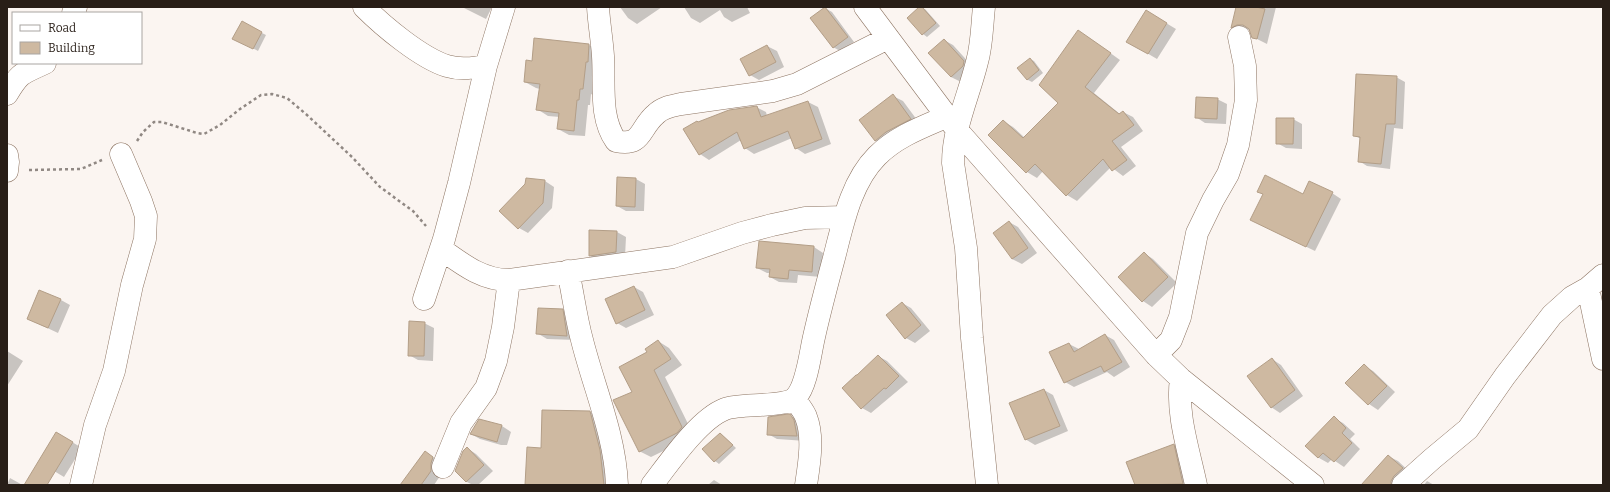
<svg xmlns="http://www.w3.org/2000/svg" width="1610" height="492" viewBox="0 0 1610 492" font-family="Bitter,serif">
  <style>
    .shadow { fill: #0003 }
    .building { fill: #ceb9a1; stroke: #b39e87 }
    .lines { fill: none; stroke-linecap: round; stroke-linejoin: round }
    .street-casing { stroke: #8d7462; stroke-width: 23 }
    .path { stroke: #908883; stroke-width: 2.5; stroke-dasharray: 3 3; stroke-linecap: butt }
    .street { stroke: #fff; stroke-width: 22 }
  </style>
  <rect width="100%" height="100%" fill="#fbf5f1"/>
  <path class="shadow" d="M 462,7 L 492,7 L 486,19 Z
    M 620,7 L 662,7 L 637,24 L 628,18 Z
    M 684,7 L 747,7 L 750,13 L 732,22 L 724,17 L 720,10 L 700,23 L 691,18 Z
    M 920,7 L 925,9 L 940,26 L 927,37 L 923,34 Z
    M 1237,7 L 1276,7 L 1267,44 L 1253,37 L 1250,30 L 1247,29 L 1241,32 L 1232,27 Z
    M 825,8 L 832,12 L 854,42 L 840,51 L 833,47 Z
    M 1146,11 L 1176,29 L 1157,59 L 1128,42 Z
    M 242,23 L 266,35 L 258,51 L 234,38 Z
    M 1088,37 L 1120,60 L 1094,93 L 1120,114 L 1123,112 L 1133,117 L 1143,131 L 1121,147 L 1136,166 L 1123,176 L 1111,167 L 1077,201 L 1067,195 L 1043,171 L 1037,178 L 1027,172 L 1003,121 L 1013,127 L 1025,138 L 1059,103 Z
    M 535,39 L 589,45 L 600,51 L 593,95 L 591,94 L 590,105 L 588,105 L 585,136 L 569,135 L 558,129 L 560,117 L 548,116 L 537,109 L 540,89 L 536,88 L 525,82 L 532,62 Z
    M 944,40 L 953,45 L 973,67 L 961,82 L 951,77 Z
    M 767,46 L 777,51 L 784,67 L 759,80 L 750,75 Z
    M 1030,59 L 1034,61 L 1043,73 L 1032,82 L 1028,80 L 1018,68 Z
    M 1396,77 L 1405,82 L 1403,129 L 1394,128 L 1390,169 L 1367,166 L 1359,161 L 1361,139 L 1354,135 Z
    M 893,96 L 903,101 L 920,124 L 884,146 L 875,141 Z
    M 1217,99 L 1227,104 L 1226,124 L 1205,123 L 1196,117 Z
    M 808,102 L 818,107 L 831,144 L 805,154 L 796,148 L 792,138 L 754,154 L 745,148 L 741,140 L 709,160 L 700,154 L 699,123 L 756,107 L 766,112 L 767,116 Z
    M 1293,119 L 1302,124 L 1302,149 L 1286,148 L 1277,143 Z
    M 527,179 L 545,181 L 554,187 L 552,208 L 528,233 L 519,228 Z
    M 636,179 L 645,184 L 644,211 L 626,211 L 617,206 Z
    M 1332,193 L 1341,199 L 1315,251 L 1251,220 L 1303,196 Z
    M 1009,222 L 1018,227 L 1037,253 L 1022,264 L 1012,259 Z
    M 590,231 L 617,232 L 626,237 L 625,257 L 599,261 L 590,256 Z
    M 814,247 L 823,253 L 821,277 L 798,275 L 797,283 L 779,282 L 770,277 L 771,273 L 767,273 L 757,268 Z
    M 1144,253 L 1153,259 L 1177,283 L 1152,307 L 1143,301 L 1119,277 Z
    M 634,287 L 643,292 L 654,315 L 626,328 L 617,323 Z
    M 61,300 L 70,305 L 58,333 L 28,319 Z
    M 902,303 L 911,308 L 930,331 L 915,343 L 906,338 Z
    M 562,310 L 572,316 L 576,340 L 547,339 L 537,333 Z
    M 424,323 L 434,328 L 433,361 L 418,360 L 409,355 Z
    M 1105,335 L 1114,340 L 1130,367 L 1114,377 L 1107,372 L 1074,387 L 1065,382 L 1069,344 L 1079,349 Z
    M 658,341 L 669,348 L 682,365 L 665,377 L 693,434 L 688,439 L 651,457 L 639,451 L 634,392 Z
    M 7,351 L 23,361 L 7,386 Z
    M 878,356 L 887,361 L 908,382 L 871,413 L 862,408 L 857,376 Z
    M 1272,359 L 1281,365 L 1303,396 L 1280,413 L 1271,407 Z
    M 1364,366 L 1373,371 L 1395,392 L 1378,410 L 1369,404 Z
    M 1044,390 L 1053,395 L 1068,431 L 1035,445 L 1025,439 Z
    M 590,412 L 599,417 L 613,485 L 537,485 Z
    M 790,416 L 799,421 L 806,441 L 777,439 L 768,434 Z
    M 1334,418 L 1343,423 L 1355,434 L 1350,439 L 1360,449 L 1344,467 L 1332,459 L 1328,463 L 1319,458 L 1307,446 Z
    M 502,426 L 511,432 L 507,445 L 501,445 L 480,439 L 471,434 Z
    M 57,433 L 82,448 L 64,477 L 39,462 Z
    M 721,434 L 736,448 L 719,464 L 715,461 L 704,449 Z
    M 1174,445 L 1185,451 L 1193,485 L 1136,485 L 1127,462 Z
    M 467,448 L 476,454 L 493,471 L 478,485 L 473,485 L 467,482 L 456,471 Z
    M 425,452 L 442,463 L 440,476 L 434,485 L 411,485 Z
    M 1388,456 L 1398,461 L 1412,474 L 1401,485 L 1366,485 Z
    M 10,478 L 19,483 L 22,485 L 7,485 Z
    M 714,480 L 722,485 L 708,485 Z
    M 1427,481 L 1434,485 L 1424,485 Z"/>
  <path class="building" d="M 825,7 L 848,37 L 833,48 L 810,18 Z
    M 919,7 L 922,7 L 936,23 L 922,35 L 907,18 Z
    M 1236,7 L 1256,7 L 1265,9 L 1257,39 L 1252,38 L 1249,29 L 1243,25 L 1237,25 L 1231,28 Z
    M 1146,10 L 1167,23 L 1148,54 L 1126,42 Z
    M 242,21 L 262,32 L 253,49 L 232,39 Z
    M 1078,30 L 1111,53 L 1085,87 L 1119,114 L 1123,111 L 1134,125 L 1112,141 L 1127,160 L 1112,171 L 1103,159 L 1066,196 L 1035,164 L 1026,173 L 988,135 L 1003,120 L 1023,138 L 1058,103 L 1039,85 Z
    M 534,38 L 589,44 L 588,62 L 586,62 L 583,89 L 580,89 L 579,100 L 577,100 L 574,131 L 557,129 L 559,113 L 536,110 L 540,84 L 524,82 L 526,60 L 532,61 Z
    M 944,39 L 964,61 L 963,66 L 951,77 L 928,53 Z
    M 767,45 L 776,62 L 749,76 L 740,59 Z
    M 1030,58 L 1039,70 L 1027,80 L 1017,68 Z
    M 1356,74 L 1397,76 L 1395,124 L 1386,124 L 1381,164 L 1358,162 L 1360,137 L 1353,136 Z
    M 893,94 L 911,119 L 886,132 L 875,141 L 859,120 Z
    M 1196,97 L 1218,98 L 1217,119 L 1195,118 Z
    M 808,101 L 822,139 L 795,149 L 788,131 L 744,149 L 737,132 L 699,155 L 683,129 L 697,121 L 698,122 L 729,110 L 757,106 L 761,117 Z
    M 1276,118 L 1294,118 L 1293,144 L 1276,144 Z
    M 1265,175 L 1303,194 L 1309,181 L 1333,192 L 1306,247 L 1250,220 L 1263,194 L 1257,192 Z
    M 617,177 L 636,178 L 635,207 L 616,206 Z
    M 526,178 L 545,180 L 543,203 L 518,229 L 499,211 L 525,184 Z
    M 1009,221 L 1028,248 L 1012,259 L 993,233 Z
    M 589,230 L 617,231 L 616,252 L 589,256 Z
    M 759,241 L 814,246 L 812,272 L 789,270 L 788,279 L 769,277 L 770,269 L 756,268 Z
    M 1144,252 L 1168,277 L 1142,302 L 1118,277 Z
    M 634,286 L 645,310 L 616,324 L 605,299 Z
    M 39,290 L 61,299 L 48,328 L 27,319 Z
    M 902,302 L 921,325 L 905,339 L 886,315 Z
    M 538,308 L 563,309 L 567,336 L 536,334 Z
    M 409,321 L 425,322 L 424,356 L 408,356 Z
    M 1105,334 L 1122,362 L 1104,372 L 1101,366 L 1064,383 L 1049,352 L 1069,343 L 1074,352 Z
    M 658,340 L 671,359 L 654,370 L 682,427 L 677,433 L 639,452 L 613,400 L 632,392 L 619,367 L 647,352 L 645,349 Z
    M 878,355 L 899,376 L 886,389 L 884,388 L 861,409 L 842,388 L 856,375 L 857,375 Z
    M 1272,358 L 1295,390 L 1271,408 L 1247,376 Z
    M 1364,364 L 1387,386 L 1368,405 L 1345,383 Z
    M 1044,389 L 1060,426 L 1025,440 L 1009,403 Z
    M 542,410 L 590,411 L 600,450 L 604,485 L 525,485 L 527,447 L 541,448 Z
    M 788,414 L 790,414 L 794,420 L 797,436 L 767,435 L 768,417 Z
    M 1334,416 L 1346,428 L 1342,433 L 1352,443 L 1334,462 L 1323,453 L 1318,458 L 1305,446 Z
    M 479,419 L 502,425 L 497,442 L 470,434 Z
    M 56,432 L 73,442 L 47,485 L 24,485 Z
    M 720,433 L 733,445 L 714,462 L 702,449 Z
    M 1174,444 L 1183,484 L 1135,485 L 1126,462 Z
    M 467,447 L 484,465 L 466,482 L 455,471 L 463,451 Z
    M 425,451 L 433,457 L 431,463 L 431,471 L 421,485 L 400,485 Z
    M 1388,455 L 1403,468 L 1394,476 L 1391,481 L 1391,485 L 1361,485 Z"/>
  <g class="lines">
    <defs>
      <path id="street" d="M 364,7 C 383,26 421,58 447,66 C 460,70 473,68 486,66
        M 598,7 C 599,24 602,40 603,56 C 605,84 599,117 616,141 C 643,147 639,128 656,114 C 663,107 672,106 681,104 L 773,91 L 797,84 L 888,38
        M 865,7 L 957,130 L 1156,355 L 1181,379 L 1313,485
        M 984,7 C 982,25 982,45 977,62 C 969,95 953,128 953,163 L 966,248 L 972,338 L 987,485
        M 73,13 L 76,7
        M 7,94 C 21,71 22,74 45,63
        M 7,155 L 8,162 L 7,171
        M 441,249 C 462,264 482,280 509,280 L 673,257 L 742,233 L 772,225 L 805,218 L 845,217
        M 568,271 C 573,294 576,318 582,340 C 594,388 615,435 617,485
        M 1588,288 L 1603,359
        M 424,299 L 444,239 L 459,183 L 486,66 L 504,7
        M 1156,355 L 1171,340 L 1180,317 L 1197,233 L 1213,200 L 1228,174 L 1238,145 L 1246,100 L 1245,66 L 1239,37
        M 1181,379 C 1176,414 1189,451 1196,485
        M 795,399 C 798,405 804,411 806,417 C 814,437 809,465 806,485
        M 443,467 L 461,423 L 486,388 L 496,361 L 503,327 L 509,280
        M 81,485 L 95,425 L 114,371 L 132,285 L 145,239 L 146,216 L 141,201 L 121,154
        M 652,485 C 669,463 699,419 725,409 C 741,403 786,408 796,397 C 807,385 810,354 814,337 C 820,310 827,284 834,258 C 843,223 851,182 877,156 C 897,136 923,127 948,116
        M 1403,485 L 1432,459 L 1468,429 L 1505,376 L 1552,315 L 1572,297 L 1588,288 L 1603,275"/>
    </defs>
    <use href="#street" class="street-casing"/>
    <path class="path" d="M 137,141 L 143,132 L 154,122 L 162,122 L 197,133 L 204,134 L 220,125 L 240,109 L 261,95 L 272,94 L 287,98 L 307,115 L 352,157 L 380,187 L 413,211 L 426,226
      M 29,170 L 81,169 L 102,160"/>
    <use href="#street" class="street"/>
  </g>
  <rect width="1610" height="492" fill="none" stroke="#281e17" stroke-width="16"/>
  <rect x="12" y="12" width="130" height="52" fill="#ffffff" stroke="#a9a5a2"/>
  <rect x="20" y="25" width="20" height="6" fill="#ffffff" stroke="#a9a5a2"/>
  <text x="48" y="32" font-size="12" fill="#281e17">Road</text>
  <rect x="20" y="42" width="20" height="12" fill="#ceb9a1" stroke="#a9a5a2"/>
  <text x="48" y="52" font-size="12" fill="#281e17">Building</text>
</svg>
